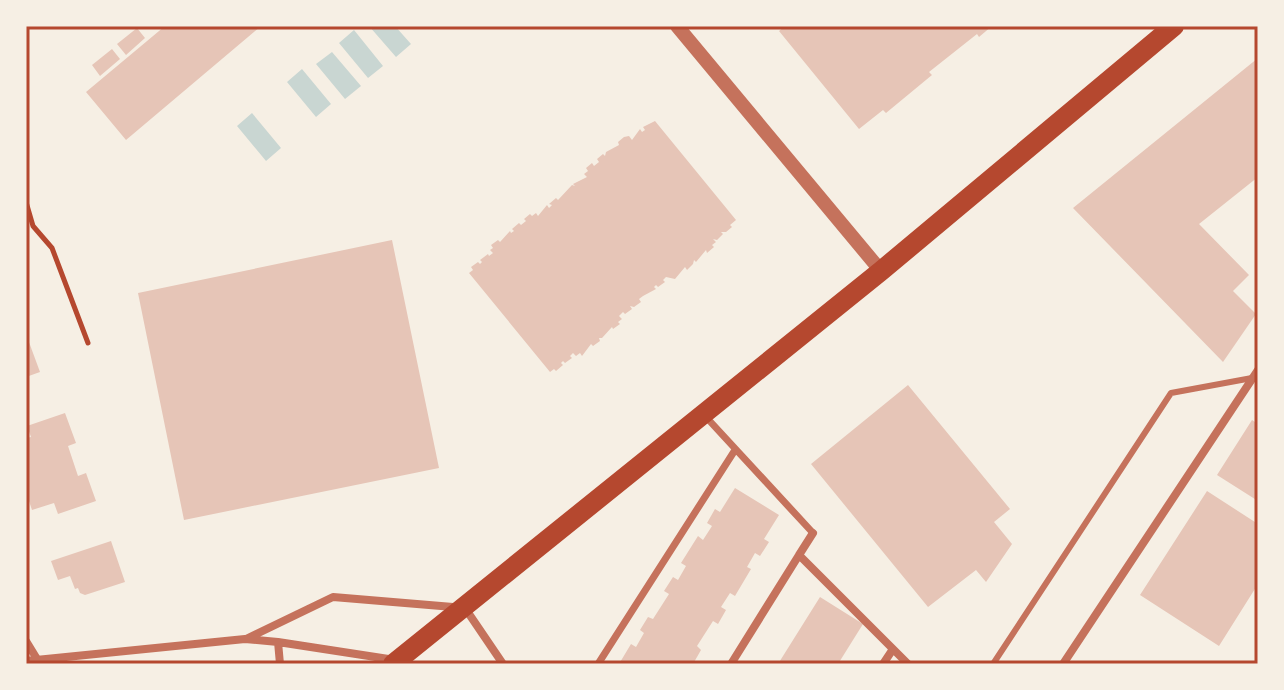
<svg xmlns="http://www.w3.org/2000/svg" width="1284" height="690" viewBox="0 0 1284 690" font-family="Rubik,sans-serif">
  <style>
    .water { fill: #c9d6d2 }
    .building { fill: #e6c5b7 }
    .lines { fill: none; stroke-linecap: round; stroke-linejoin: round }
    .path { stroke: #b5482f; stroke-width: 5 }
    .service { stroke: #c5725c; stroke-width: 6 }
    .pedestrian { stroke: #c5725c; stroke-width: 7 }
    .minor { stroke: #c5725c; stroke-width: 8 }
    .tertiary { stroke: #c5725c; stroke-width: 14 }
    .primary { stroke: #b5482f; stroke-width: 20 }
    .neatline { fill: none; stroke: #b5482f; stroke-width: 3 }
  </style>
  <rect width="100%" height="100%" fill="#f6efe4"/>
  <path class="water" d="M 369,26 L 395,26 L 411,44 L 396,57 Z
    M 354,30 L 383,66 L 368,78 L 339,43 Z
    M 332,52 L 361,86 L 345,99 L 316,64 Z
    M 302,69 L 331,104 L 316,117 L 287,82 Z
    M 252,113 L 281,148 L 266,161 L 237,126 Z"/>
  <path class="building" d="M 165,26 L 261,26 L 126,140 L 86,92 Z
    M 785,26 L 992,26 L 979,37 L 977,34 L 929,72 L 932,75 L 886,113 L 883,110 L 859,129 L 779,31 Z
    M 137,28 L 145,38 L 126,55 L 117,44 Z
    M 112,49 L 120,59 L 100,76 L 92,65 Z
    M 1258,58 L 1258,177 L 1199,224 L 1249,275 L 1233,291 L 1256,314 L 1223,362 L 1073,208 Z
    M 655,121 L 736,220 L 730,225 L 732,227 L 726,232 L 721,232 L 723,234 L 717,240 L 713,239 L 716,242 L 712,245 L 714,247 L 707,253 L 706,250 L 696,262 L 694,260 L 693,264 L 687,270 L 685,267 L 675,279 L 666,277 L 663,280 L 665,282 L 658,287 L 656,285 L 654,287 L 656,289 L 643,296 L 639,299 L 641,302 L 634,307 L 630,306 L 632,309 L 625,314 L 623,312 L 619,316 L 622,319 L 618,322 L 620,324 L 613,329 L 612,327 L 602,338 L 599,338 L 600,341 L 593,346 L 591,344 L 582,356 L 580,353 L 576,356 L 573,353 L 570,356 L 572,358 L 565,363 L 563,361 L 561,363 L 563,365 L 556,371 L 554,369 L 550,372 L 469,273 L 473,270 L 471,267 L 478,262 L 480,264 L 482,262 L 480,260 L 488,254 L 489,256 L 493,253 L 490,250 L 493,248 L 491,245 L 498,240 L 500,242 L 510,231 L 511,233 L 514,231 L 512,229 L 519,223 L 521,225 L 526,221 L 524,219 L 530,214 L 532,216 L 536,213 L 538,216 L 547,205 L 549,208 L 552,205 L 549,204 L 556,198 L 558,200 L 572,185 L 575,186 L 573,184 L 587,177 L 584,174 L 588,171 L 586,168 L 592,163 L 594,166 L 599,162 L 597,159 L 603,154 L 605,156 L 606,152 L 619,145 L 618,142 L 624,137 L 629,136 L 632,140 L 640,129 L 642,132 L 645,130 L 643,127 Z
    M 392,240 L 439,468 L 184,520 L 138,293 Z
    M 26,334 L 40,372 L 26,377 Z
    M 908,385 L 1010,509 L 994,522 L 1012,544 L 986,582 L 976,570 L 928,607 L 811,464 Z
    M 65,413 L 76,443 L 68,446 L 78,476 L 86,473 L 96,501 L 58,514 L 54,503 L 32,510 L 28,498 L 26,498 L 26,438 L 31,437 L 27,426 Z
    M 1252,420 L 1258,424 L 1258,501 L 1217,475 Z
    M 735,488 L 779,515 L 764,539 L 769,542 L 760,556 L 755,553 L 747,567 L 751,569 L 735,596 L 730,593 L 721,607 L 726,610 L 718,624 L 713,621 L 697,646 L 701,650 L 693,664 L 688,661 L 686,664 L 619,664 L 631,644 L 636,647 L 644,633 L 640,630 L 648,617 L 653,619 L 669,594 L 664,591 L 673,577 L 678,580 L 686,566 L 681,563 L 698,536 L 703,540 L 712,526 L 707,523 L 715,509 L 720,512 Z
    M 1207,491 L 1258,524 L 1258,584 L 1219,646 L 1140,595 Z
    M 111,541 L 125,582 L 85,595 L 80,593 L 78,588 L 75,589 L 70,576 L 58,580 L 51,561 Z
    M 820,597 L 863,624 L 838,664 L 778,664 Z"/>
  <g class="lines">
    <path class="path" d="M 26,202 L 33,226 L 52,248 L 88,343"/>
    <path class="service" d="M 993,664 L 1171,393 L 1252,378"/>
    <path class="pedestrian" d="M 706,417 L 813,533
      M 598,664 L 735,450"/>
    <path class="minor" d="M 813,533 L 799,555 L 908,664
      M 246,639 L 333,597 L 465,608 L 503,664
      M 26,641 L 37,659
      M 278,642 L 280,664
      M 26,661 L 245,639 L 278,642 L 395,660
      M 731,664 L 799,555
      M 883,664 L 893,649
      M 1063,664 L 1258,370"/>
    <path class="tertiary" d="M 677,26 L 881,271"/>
    <path class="primary" d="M 393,664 L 881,271 L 1174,26"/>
  </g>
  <rect width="1284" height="690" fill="none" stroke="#f6efe4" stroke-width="56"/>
  <rect x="28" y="28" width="1228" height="634" class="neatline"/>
</svg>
